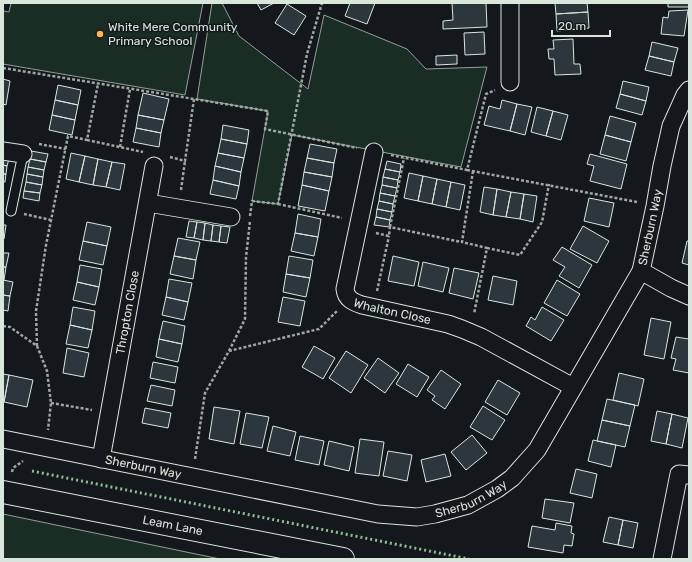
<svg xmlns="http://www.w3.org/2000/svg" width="692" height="562" viewBox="0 0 692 562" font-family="Rubik,sans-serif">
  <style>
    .grass { fill: #1a2d24; stroke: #939e99 }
    .building { fill: #2c363c; stroke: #d8e6dc }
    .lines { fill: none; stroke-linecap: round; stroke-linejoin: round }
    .lane-casing { stroke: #d8e6dc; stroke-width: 11 }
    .street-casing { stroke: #d8e6dc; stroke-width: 19 }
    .secondary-casing { stroke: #d8e6dc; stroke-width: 24 }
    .path { stroke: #9da8a2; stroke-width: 2.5; stroke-dasharray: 3 2; stroke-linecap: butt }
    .lane { stroke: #14181c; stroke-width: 9 }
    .street { stroke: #14181c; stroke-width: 17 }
    .secondary { stroke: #14181c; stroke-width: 22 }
    .hedge { stroke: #8ac095; stroke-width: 3; stroke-dasharray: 2 3; stroke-linecap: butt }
    .poi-dot { fill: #ffb74d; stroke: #14181c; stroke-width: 1.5 }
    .labels { text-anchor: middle; stroke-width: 3; stroke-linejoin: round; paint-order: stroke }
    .poi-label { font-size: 12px; fill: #d8e6dc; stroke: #14181c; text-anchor: start }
    .street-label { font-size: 12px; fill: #d8e6dc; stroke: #14181c }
  </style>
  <rect width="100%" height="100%" fill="#14181c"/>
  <path class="grass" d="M 11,3 L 203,3 L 185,95 L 3,64 L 3,11 L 9,12 Z
    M 212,3 L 222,3 L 239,36 L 308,89 L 324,15 L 407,49 L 426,69 L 487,67 L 461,167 L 292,135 L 278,204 L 252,201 L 268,111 L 197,99 Z
    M 3,514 L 220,559 L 3,559 Z"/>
  <path class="building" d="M 257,3 L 274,3 L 261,10 Z
    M 350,3 L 375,3 L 367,24 L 345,16 Z
    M 452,3 L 486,3 L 487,27 L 443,29 L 443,21 L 453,20 Z
    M 555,3 L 587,3 L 588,12 L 556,14 Z
    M 668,3 L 689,3 L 689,7 L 668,7 Z
    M 287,4 L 306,16 L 294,35 L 275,23 Z
    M 688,10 L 684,36 L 661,34 L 663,17 L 668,18 L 669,11 Z
    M 588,12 L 589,28 L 557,31 L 556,14 Z
    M 484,32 L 485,54 L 465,55 L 464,33 Z
    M 573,39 L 574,64 L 580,64 L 581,74 L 555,75 L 554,59 L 549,59 L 548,49 L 554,49 L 553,40 Z
    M 652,42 L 678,48 L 674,62 L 649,56 Z
    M 457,55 L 457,64 L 436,65 L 436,56 Z
    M 649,56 L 674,62 L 671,76 L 645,70 Z
    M 3,79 L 10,81 L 6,105 L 3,104 Z
    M 623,81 L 649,87 L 646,101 L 620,94 Z
    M 58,85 L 81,90 L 78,105 L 55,100 Z
    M 143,93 L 169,99 L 164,120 L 138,115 Z
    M 620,94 L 646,101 L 642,115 L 616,108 Z
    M 55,100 L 78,105 L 75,120 L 52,115 Z
    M 502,100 L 517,104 L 510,131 L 484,125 L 489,106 L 500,109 Z
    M 517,104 L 532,107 L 525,135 L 510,131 Z
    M 537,107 L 553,111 L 546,136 L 531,132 Z
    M 553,111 L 568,115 L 561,140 L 546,136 Z
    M 52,115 L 75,120 L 72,135 L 49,130 Z
    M 138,115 L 164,120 L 161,133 L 136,128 Z
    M 610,116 L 636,123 L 631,142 L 605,135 Z
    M 223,125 L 249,130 L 247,144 L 221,139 Z
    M 136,128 L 161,133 L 159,147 L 133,142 Z
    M 605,135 L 631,142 L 626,161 L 600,154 Z
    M 221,139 L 247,144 L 244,158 L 218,153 Z
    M 310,144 L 337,149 L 334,163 L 307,158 Z
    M 31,151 L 48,154 L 46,162 L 30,159 Z
    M 71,153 L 85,156 L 79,182 L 66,179 Z
    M 218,153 L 244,158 L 241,172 L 215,166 Z
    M 590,154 L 627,164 L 621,189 L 590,181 L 594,166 L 587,164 Z
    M 85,156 L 98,159 L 93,185 L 79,182 Z
    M 3,158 L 9,159 L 7,166 L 3,165 Z
    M 307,158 L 334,163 L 332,177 L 304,172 Z
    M 30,159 L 46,162 L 44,170 L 28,167 Z
    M 98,159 L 112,162 L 106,187 L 93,185 Z
    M 387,161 L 401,164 L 400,172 L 385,169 Z
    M 112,162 L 125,164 L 120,190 L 106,187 Z
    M 3,165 L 7,166 L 6,174 L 3,174 Z
    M 215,166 L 241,172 L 239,186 L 213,180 Z
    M 28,167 L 44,170 L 43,177 L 27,174 Z
    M 385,169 L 400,172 L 398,180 L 383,177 Z
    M 304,172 L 332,177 L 329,191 L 302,185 Z
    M 409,173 L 423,176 L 418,201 L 404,198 Z
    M 3,174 L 6,174 L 5,182 L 3,182 Z
    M 27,174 L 43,177 L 42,185 L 26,182 Z
    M 423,176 L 437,179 L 432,204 L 418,201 Z
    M 383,177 L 398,180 L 397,188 L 382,185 Z
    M 437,179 L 451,182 L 446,207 L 432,204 Z
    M 213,180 L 239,186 L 236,199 L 210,194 Z
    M 26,182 L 42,185 L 40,193 L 24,191 Z
    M 451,182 L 465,185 L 460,210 L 446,207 Z
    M 302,185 L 329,191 L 325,211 L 298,206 Z
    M 382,185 L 397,188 L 395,196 L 380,193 Z
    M 484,187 L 497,189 L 493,215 L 480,212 Z
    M 497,189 L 511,192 L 506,217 L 493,215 Z
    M 24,191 L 40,193 L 39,201 L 23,198 Z
    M 511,192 L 524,194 L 520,219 L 506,217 Z
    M 380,193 L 395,196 L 393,204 L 379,201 Z
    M 524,194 L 537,196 L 533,222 L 520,219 Z
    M 589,198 L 614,203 L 609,227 L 584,221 Z
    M 379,201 L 393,204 L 392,212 L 377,209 Z
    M 377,209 L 392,212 L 390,220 L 376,217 Z
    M 298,214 L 321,219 L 318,237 L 295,233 Z
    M 376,217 L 390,220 L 389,227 L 374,225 Z
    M 189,221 L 197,222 L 194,238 L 186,237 Z
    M 87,222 L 111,227 L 107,246 L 83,241 Z
    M 197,222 L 205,223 L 203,240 L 194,238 Z
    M 205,223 L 213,225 L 211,241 L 203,240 Z
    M 3,225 L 6,225 L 4,239 L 3,239 Z
    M 213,225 L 221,226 L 219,242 L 211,241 Z
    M 221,226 L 230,227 L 227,243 L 219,242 Z
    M 583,226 L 609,241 L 597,263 L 570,249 Z
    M 295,233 L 318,237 L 314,256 L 291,251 Z
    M 178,238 L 200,242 L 196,260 L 174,256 Z
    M 83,241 L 107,246 L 103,265 L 79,260 Z
    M 687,241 L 689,241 L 689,265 L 682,263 Z
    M 562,247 L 592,265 L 579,288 L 559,276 L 565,267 L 553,260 Z
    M 3,253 L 9,253 L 6,267 L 3,267 Z
    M 174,256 L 196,260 L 193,279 L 170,274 Z
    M 289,256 L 313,260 L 310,278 L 286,274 Z
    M 393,256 L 419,262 L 414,286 L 388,281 Z
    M 423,262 L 449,268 L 443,292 L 418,286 Z
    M 80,265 L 102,269 L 99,287 L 77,282 Z
    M 3,267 L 6,267 L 4,280 L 3,280 Z
    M 454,268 L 479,273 L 473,299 L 449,293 Z
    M 286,274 L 310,278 L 306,297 L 283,292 Z
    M 493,276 L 517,281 L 513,305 L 488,300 Z
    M 169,279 L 192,283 L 188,302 L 166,297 Z
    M 3,280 L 13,282 L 10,296 L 3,295 Z
    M 557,280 L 580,294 L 567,316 L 544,303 Z
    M 77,282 L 99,287 L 95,305 L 73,300 Z
    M 3,295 L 10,296 L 8,311 L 3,310 Z
    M 166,297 L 188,302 L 184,320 L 162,315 Z
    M 283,297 L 305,301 L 300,326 L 278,322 Z
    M 73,307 L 95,311 L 92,330 L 70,325 Z
    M 542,307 L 564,320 L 551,341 L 526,326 L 531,317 L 535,320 Z
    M 651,318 L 671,322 L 664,359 L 644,355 Z
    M 163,321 L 185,326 L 182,344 L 159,339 Z
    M 70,325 L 92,330 L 88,348 L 66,344 Z
    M 676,337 L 689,339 L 689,373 L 673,370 L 676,359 L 671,358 Z
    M 159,339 L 182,344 L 178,362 L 156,357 Z
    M 314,346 L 335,358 L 323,379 L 302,367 Z
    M 67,348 L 89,353 L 84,377 L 63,373 Z
    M 346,351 L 368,365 L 351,393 L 329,378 Z
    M 378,358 L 399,373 L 385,393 L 364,378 Z
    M 153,362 L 178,367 L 175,383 L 150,378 Z
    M 408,364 L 429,377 L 417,397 L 396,384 Z
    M 441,370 L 461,384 L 445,409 L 432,400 L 435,396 L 427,390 Z
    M 619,373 L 644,379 L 638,406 L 613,400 Z
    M 3,374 L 9,375 L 4,402 L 3,402 Z
    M 9,375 L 33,380 L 27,407 L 4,402 Z
    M 498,380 L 520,393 L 507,415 L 485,402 Z
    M 151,385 L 175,390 L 172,406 L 147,401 Z
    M 607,399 L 635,405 L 630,426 L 602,420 Z
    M 483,406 L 505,420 L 492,440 L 470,427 Z
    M 214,407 L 240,411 L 234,444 L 209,439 Z
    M 145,408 L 171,413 L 168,428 L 142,423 Z
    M 657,411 L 672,414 L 666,444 L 651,441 Z
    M 246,413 L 269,417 L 262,448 L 240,444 Z
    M 672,414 L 688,418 L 682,448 L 666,444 Z
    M 602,420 L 630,426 L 625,447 L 597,441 Z
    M 273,426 L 296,432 L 290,456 L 267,451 Z
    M 472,435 L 487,453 L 466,470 L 451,452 Z
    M 300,436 L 324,441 L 319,465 L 295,460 Z
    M 360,439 L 384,442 L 379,476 L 355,473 Z
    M 593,440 L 616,445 L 611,467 L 588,461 Z
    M 329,441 L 354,447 L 349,471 L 324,465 Z
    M 388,451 L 412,455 L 407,481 L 383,476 Z
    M 445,454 L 451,476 L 426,482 L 421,460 Z
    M 576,469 L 597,474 L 592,498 L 570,493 Z
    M 545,499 L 574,503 L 570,523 L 542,518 Z
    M 609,517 L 623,520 L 618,545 L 603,542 Z
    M 623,520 L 638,523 L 633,548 L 618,545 Z
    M 556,523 L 572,526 L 571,533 L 574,534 L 572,546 L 564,545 L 563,553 L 528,547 L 532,526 L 555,530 Z"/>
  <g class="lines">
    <defs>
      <path id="lane" d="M 11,211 L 23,154"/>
      <g id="street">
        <path d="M 510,82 L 510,3"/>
        <path d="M 3,151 L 23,154"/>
        <path id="s1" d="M 374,152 L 345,289 C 346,299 353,302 362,305 L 448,324 L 462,329 L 481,337 L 573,387"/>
        <path d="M 148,203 L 231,217"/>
        <path d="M 641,271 L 671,288 L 689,296"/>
        <path id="s2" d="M 3,439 L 378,514 L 417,517 L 435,514 L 468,505 L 497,489 L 512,478 L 537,450 L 641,271 L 655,206 L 662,166 L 671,126 L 685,95 L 689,90"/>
        <path id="s3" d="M 101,459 L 154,166"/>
        <path d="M 662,559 L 679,474 L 689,475"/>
      </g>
      <g id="secondary">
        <path id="s4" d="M 3,492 L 343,559"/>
      </g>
    </defs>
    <use href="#lane" class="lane-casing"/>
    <use href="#street" class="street-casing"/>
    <use href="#secondary" class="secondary-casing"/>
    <path class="path" d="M 3,68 L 268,111 L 265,129 L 357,148
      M 87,140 L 143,152
      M 39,144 L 66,149
      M 120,147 L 130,89
      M 391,155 L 467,170 L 486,94 L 495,90
      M 170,157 L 185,161 L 194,99
      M 467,170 L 637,202
      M 473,171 L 462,242 L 487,248 L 474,314
      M 181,190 L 185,161
      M 278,204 L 342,218
      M 24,214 L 51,220
      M 250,216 L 252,201 L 278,204 L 307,54 L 322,3
      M 390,227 L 404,158
      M 376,233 L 389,236 L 390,227 L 461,242
      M 487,248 L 520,255 L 542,222 L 549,184
      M 377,291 L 389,236
      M 3,326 L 10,327 L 37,346 L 47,371 L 51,403 L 48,430
      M 37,346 L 36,311 L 46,245 L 68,136 L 87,140 L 98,84
      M 229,351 L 245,319 L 246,257 L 250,221
      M 51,403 L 92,410
      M 195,459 L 205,393 L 229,351 L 319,329 L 337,311
      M 12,472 L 13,468 L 23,461"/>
    <use href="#lane" class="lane"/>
    <use href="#street" class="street"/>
    <use href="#secondary" class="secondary"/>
    <path class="hedge" d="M 32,471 L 469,559"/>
  </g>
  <circle class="poi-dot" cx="100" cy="34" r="4"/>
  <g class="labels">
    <g class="poi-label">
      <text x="108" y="31">White Mere Community<tspan x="108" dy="14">Primary School</tspan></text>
    </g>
    <g class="street-label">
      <text dy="4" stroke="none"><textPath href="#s2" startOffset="815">Sherburn Way</textPath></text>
      <text dy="4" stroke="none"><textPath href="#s1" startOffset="196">Whalton Close</textPath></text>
      <text dy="4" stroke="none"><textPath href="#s3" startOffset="149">Thropton Close</textPath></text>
      <text dy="4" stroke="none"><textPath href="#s2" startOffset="143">Sherburn Way</textPath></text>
      <text dy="4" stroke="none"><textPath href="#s2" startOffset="479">Sherburn Way</textPath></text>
      <text dy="4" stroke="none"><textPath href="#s4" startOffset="173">Leam Lane</textPath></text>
    </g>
  </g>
  <rect width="692" height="562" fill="none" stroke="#d8e6dc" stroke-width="8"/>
  <path d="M552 30v6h58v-6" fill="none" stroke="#d8e6dc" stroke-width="2"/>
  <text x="558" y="30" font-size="12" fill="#d8e6dc" stroke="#14181c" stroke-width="3" paint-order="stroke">20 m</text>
</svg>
